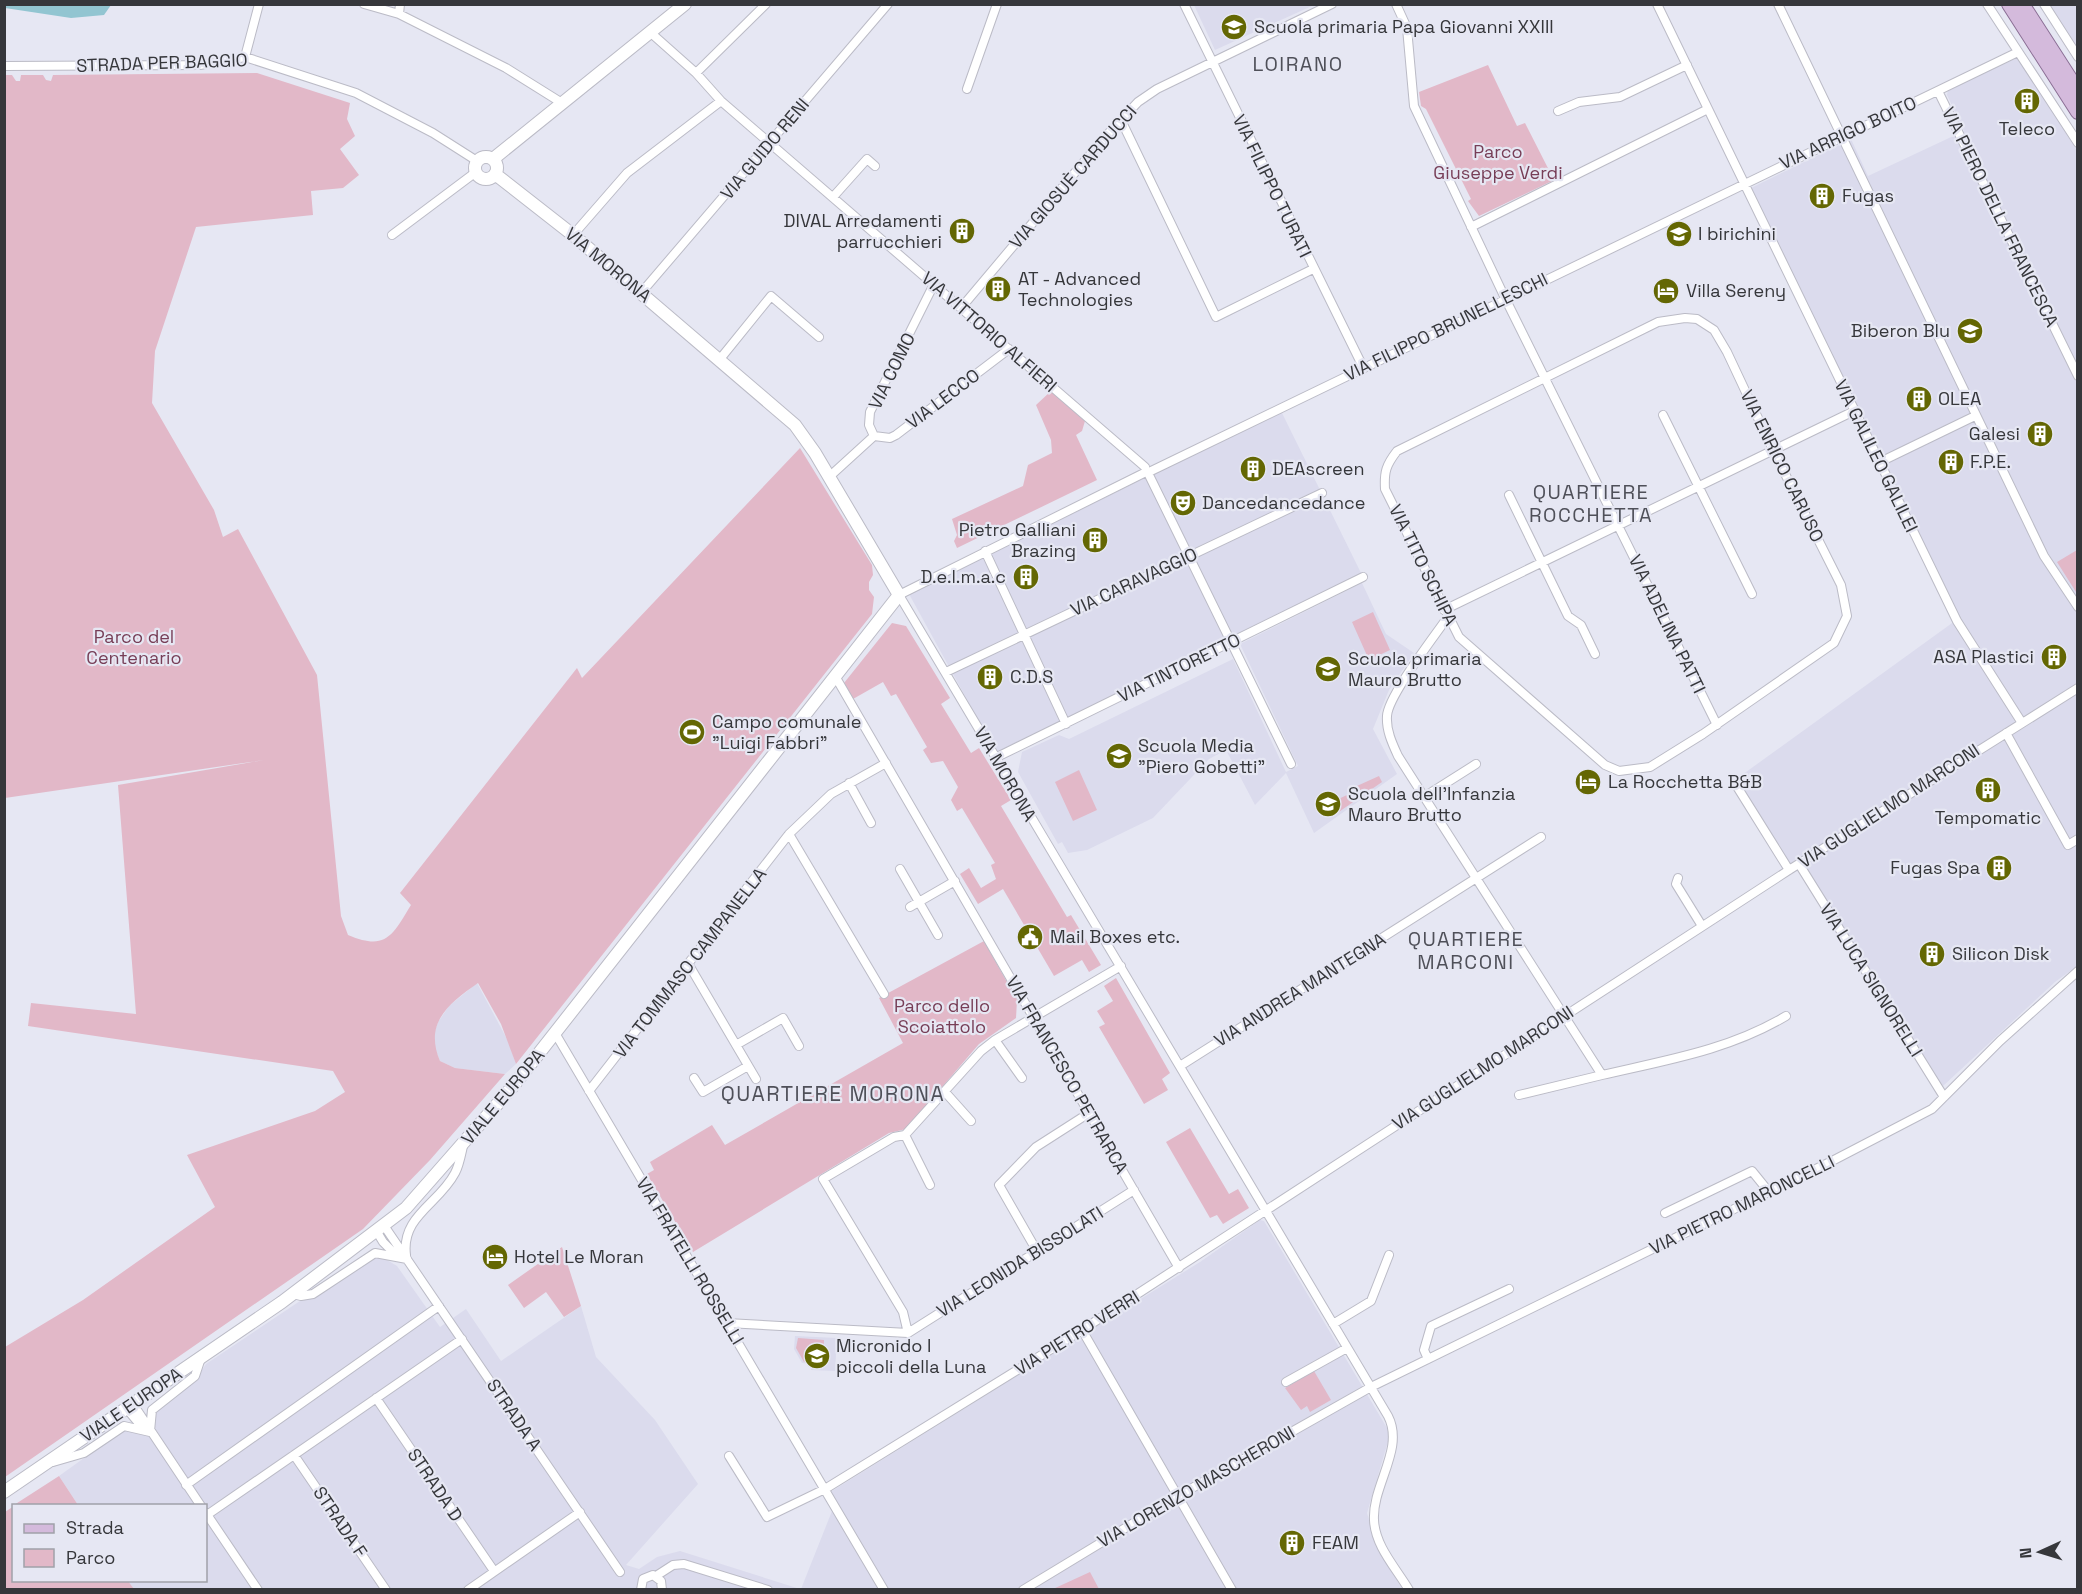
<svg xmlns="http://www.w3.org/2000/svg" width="2082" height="1594" viewBox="0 0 2082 1594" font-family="'Space Grotesk',sans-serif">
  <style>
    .built { fill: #dbdbed }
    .green { fill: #e2b8c8 }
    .water { fill: #92c5d1 }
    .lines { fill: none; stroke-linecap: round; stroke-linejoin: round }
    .street-casing { stroke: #bbbbc6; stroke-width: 10 }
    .secondary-casing { stroke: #bbbbc6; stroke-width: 14 }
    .primary-casing { stroke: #8a6e94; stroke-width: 16 }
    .street { stroke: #fff; stroke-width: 8 }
    .secondary { stroke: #fff; stroke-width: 12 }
    .primary { stroke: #d4badc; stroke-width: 14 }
    .labels { text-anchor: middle; stroke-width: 4.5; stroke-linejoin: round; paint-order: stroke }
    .poi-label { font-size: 18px; fill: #36373b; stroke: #e6e7f3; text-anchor: start }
    .street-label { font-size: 18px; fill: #36373b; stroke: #e6e7f3 }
    .park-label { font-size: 18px; fill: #773e57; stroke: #e6e7f3 }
    .neighbourhood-label { font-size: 20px; letter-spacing: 1.5px; fill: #4f5059; stroke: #e6e7f3 }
    .quarter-label { font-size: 21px; letter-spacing: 1.5px; fill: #4f5059; stroke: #e6e7f3 }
  </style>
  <rect width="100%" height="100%" fill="#e6e7f3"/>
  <path class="built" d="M 1194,5 L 1314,5 L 1215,50 Z
    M 2046,5 L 2077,5 L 2077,53 Z
    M 2019,57 L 2077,151 L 2077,966 L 2055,982 L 1943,1086 L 1798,858 L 1788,865 L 1735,780 L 1959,618 L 1751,188 L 1851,139 L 1868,176 L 1964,131 L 1947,95 L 1948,90 Z
    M 1281,411 L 1362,575 L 997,754 L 909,594 Z
    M 1362,583 L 1386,634 L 1414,653 L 1389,690 L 1373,729 L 1397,774 L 1314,833 L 1286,773 L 1255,805 L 1226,750 L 1209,759 L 1153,818 L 1087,850 L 1068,853 L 1062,842 L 1058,844 L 1018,772 L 1022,752 L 1059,735 L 1069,739 L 1233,659 L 1286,772 L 1298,766 L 1240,644 Z
    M 477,983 L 508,1041 L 516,1064 L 505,1074 L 455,1068 L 440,1061 L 436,1051 L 433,1036 L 438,1022 L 449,1006 Z
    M 1260,1220 L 1264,1221 L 1387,1428 L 1389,1438 L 1367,1513 L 1376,1543 L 1402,1589 L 801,1589 L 832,1511 L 824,1496 L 1200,1262 Z
    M 382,1257 L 397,1266 L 440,1327 L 466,1309 L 501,1361 L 581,1306 L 596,1357 L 655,1420 L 698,1484 L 626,1565 L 639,1569 L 657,1557 L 680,1551 L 800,1589 L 134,1589 L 128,1581 L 206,1580 L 206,1506 L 78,1505 L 59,1476 L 197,1377 L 206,1364 L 300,1301 L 313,1298 L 372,1258 Z
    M 795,1336 L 837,1338 L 835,1371 L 811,1370 L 812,1364 L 802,1363 L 794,1349 Z"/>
  <path class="green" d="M 1488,65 L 1517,126 L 1525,123 L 1554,180 L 1479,216 L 1468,201 L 1471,199 L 1426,109 L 1421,106 L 1419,92 Z
    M 257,73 L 350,103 L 347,119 L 355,136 L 340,149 L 359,175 L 343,188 L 311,191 L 313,215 L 196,227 L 155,351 L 152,403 L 214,510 L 223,537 L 238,529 L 317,675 L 341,916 L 348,935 C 386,951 392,936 411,905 L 400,893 L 577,668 L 582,678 L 800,448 L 872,565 L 873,575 L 869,582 L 869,590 L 874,597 L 872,614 L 516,1064 L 501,1024 L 478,983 C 448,1004 424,1023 440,1061 L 455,1068 L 505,1074 L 430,1160 L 363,1229 L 5,1477 L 5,1347 L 83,1300 L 215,1207 L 187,1155 L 315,1111 L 345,1092 L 333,1071 L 28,1026 L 31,1003 L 136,1014 L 118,785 L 264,760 L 5,798 L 5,75 L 12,75 L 16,81 L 20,81 L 21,75 L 43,75 L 46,80 L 51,81 L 53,75 Z
    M 1051,391 L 1085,421 L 1082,431 L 1076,435 L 1097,480 L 957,548 L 954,541 L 957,535 L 952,519 L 1023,486 L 1028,465 L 1052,453 L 1051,440 L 1036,405 Z
    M 2077,550 L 2078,591 L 2076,592 L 2057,562 Z
    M 1373,612 L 1390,650 L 1369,660 L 1352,622 Z
    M 892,623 L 906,626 L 950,698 L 941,704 L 971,753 L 979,748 L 1011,800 L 1001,806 L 1067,917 L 1071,915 L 1101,965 L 1089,972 L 1082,960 L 1054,976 L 1003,889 L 978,904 L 960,874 L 969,868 L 981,888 L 996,879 L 991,865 L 995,863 L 962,808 L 957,811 L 951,800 L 958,787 L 943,761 L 931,763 L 923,750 L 927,747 L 896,694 L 891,696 L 883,682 L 853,699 L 844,683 Z
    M 1079,770 L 1097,810 L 1073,821 L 1055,782 Z
    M 1379,776 L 1382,782 L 1333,816 L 1328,804 L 1349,794 L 1348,790 Z
    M 984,941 L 1017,1000 L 1016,1018 L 979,1044 L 906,1129 L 889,1133 L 693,1252 L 647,1174 L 654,1170 L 650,1162 L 712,1125 L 725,1145 L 903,1043 L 879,998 Z
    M 1116,978 L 1170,1073 L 1162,1079 L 1168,1090 L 1144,1104 L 1099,1027 L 1105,1024 L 1097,1011 L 1113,1001 L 1104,986 Z
    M 1190,1128 L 1229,1194 L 1238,1189 L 1249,1208 L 1223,1224 L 1217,1215 L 1210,1218 L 1166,1142 Z
    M 562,1247 L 581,1306 L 564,1317 L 546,1292 L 524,1308 L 508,1285 Z
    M 798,1338 L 824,1340 L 823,1363 L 804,1362 L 796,1348 Z
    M 1314,1371 L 1331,1400 L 1310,1412 L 1307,1406 L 1301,1410 L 1285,1388 Z
    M 59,1476 L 78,1505 L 14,1505 Z
    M 14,1506 L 14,1580 L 128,1581 L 134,1589 L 5,1589 L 5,1512 Z
    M 1090,1572 L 1099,1589 L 1052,1589 L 1053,1589 Z"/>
  <path class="water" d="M 4,5 L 5,4 L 111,5 L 104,15 L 71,18 L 5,8 Z"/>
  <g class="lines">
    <defs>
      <path id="street" d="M 364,4 L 399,14 L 506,68 L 562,103
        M 1184,4 L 1363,367
        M 1396,4 L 1407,28 L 1414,106 L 1505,298 L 1717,725
        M 1657,4 L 1957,621 L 2022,723
        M 1778,4 L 2044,556 L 2078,607
        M 1987,4 L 2078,143
        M 2044,4 L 2078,57
        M 399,14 L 400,4
        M 651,33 L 696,73 L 721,101 L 1145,467
        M 245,57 L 259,4
        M 4,66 L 200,65 L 245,57 L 356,93 L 433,133 L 477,161
        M 696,73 L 766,4
        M 967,89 L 997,4
        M 1938,91 L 2078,376
        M 1558,111 L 1579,102 L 1620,97 L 1687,65
        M 1121,120 L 1216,317 L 1313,269
        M 833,197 L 867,159 L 875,166
        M 1471,227 L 1708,109
        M 392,235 L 476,172
        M 573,235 L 627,173 L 721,101
        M 641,293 L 888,4
        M 961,308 L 1104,138 L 1138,102 L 1157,89 L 1332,4
        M 1685,318 L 1697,319 L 1714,330 L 1727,352 L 1773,450 L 1841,585 L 1847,616 L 1834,643 L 1703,734 L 1650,767 L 1619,771 L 1605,765 L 1459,637 L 1385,489 C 1384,472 1386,465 1397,451 L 1658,322 Z
        M 720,359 L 771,296 L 819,337
        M 1663,415 L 1752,594
        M 874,436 L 869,425 L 870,412 L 934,284
        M 874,436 L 890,438 L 896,435 L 1009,349
        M 1878,463 L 1975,416
        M 1149,472 L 2018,52
        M 1144,473 L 899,595 L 1388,1416 C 1405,1449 1372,1485 1374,1520 C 1375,1546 1396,1568 1409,1590
        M 1148,473 L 1291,764
        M 829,477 L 874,436
        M 1509,495 L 1568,616 L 1581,625 L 1595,654
        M 985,551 L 1066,724
        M 1444,610 L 1854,411
        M 1447,618 C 1434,637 1388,696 1387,716 C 1386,730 1392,743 1398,756 L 1602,1075 C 1667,1060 1729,1050 1786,1016
        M 946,672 L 1322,493
        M 835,676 L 1179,1268
        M 2006,733 L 2068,845 L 2078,839
        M 995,758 L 1363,577
        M 849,783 L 871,823
        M 1736,785 L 1789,870
        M 1424,797 L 1476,764
        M 789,834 L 884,994
        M 1799,864 L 1944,1097
        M 900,869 L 938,935
        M 1678,878 L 1676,884 L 1702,926
        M 910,907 L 955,881
        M 689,965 L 756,1079
        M 555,1033 L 884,1590
        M 995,1040 L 1022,1078
        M 736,1045 L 783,1018 L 799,1046
        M 1180,1066 L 1541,837
        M 694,1078 L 703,1092 L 748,1066
        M 589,1091 L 789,834 L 831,794 L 886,763
        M 945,1092 L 971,1121
        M 1519,1095 L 1602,1075
        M 905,1135 L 930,1185
        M 1665,1213 L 1752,1171 L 1769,1192
        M 385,1227 L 620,1572
        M 377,1232 L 383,1242 L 395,1254
        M 1038,1253 L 999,1185 L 1036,1147 L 1089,1113
        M 406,1255 C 401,1216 439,1204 455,1173 C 459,1166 461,1155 463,1146
        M 293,1294 L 301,1296 L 313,1294 L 375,1253 L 407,1259
        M 727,1323 L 908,1333 L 1134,1190
        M 1333,1324 L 1371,1301 L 1389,1255
        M 1082,1330 L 1232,1590
        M 908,1333 L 903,1312 L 823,1179 L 894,1137 L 905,1135 L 981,1051 L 995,1040 L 1121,966
        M 1428,1359 L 1424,1350 L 1431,1326 L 1509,1289
        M 1286,1382 L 1347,1348
        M 376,1398 L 494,1571
        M 133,1404 L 201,1506
        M 126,1408 L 142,1427
        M 150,1431 L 152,1410 L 195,1376 L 201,1358
        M 294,1455 L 386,1590
        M 729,1456 L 767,1517 L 825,1489 L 1082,1330 L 1789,870 L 2078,688
        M 53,1462 L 84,1453 L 124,1426 L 150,1432
        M 186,1485 L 439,1306
        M 206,1513 L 258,1590
        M 207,1515 L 462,1339
        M 656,1576 L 673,1565 L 684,1564 L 768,1590
        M 468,1590 L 580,1512
        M 641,1590 L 643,1579 L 653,1575 L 661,1581 L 662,1590
        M 1023,1590 L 1178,1496 L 1371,1387 L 1834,1160 L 1932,1109 L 2000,1041 L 2078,971"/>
      <path id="secondary" d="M475 168a11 11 0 1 1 22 0a11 11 0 1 1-22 0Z
        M 493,159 L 685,4
        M 4,1492 L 282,1302 L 406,1208 L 514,1085 L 899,595 L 815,453 L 795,425 L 573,235 L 495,174"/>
      <path id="primary" d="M 2009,4 L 2078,112
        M 2022,4 L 2078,91"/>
    </defs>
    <use href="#street" class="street-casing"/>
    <use href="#secondary" class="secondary-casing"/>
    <use href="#primary" class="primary-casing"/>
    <use href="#street" class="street"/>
    <use href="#secondary" class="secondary"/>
    <use href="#primary" class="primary"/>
  </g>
  <defs>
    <symbol id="school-disc" viewBox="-11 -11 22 22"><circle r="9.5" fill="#646703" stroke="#e6e7f3"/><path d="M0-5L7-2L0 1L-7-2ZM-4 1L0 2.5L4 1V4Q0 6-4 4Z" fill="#fff"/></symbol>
    <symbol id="building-disc" viewBox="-11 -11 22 22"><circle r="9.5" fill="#646703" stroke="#e6e7f3"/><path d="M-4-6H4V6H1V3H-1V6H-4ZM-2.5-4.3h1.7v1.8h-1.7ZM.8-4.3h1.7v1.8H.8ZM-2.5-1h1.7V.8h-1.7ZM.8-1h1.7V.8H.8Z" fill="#fff"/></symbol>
    <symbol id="hotel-disc" viewBox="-11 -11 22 22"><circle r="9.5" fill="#646703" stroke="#e6e7f3"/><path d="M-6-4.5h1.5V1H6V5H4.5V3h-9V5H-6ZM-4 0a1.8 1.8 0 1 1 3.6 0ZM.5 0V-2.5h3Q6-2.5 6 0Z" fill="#fff"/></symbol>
    <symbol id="theatre-disc" viewBox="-11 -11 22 22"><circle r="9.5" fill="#646703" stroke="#e6e7f3"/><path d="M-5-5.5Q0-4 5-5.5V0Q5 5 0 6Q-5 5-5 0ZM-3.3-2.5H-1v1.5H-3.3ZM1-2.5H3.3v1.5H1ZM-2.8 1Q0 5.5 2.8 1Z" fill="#fff"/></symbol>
    <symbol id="stadium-disc" viewBox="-11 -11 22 22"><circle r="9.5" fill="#646703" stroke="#e6e7f3"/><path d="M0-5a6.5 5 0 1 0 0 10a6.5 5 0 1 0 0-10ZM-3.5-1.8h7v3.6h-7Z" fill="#fff"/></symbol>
    <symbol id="civic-disc" viewBox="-11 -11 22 22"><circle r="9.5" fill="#646703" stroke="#e6e7f3"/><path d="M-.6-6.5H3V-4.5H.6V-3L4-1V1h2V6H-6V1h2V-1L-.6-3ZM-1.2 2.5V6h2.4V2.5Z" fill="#fff"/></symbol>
  </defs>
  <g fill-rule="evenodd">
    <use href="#school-disc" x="1219" y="12" width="30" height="30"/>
    <use href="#building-disc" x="2012" y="86" width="30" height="30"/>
    <use href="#building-disc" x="1807" y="181" width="30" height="30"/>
    <use href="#building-disc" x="947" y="216" width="30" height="30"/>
    <use href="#school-disc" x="1664" y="219" width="30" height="30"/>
    <use href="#building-disc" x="983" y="274" width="30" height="30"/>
    <use href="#hotel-disc" x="1651" y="276" width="30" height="30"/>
    <use href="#school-disc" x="1955" y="316" width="30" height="30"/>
    <use href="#building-disc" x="1904" y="384" width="30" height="30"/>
    <use href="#building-disc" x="2025" y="419" width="30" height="30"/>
    <use href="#building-disc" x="1936" y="447" width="30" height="30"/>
    <use href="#building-disc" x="1238" y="454" width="30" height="30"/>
    <use href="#theatre-disc" x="1168" y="488" width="30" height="30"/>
    <use href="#building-disc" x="1080" y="525" width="30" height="30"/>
    <use href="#building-disc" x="1011" y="562" width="30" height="30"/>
    <use href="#building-disc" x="2039" y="642" width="30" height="30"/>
    <use href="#school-disc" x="1313" y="654" width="30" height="30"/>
    <use href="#building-disc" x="975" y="662" width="30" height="30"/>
    <use href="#stadium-disc" x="677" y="717" width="30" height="30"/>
    <use href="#school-disc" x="1104" y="741" width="30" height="30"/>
    <use href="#hotel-disc" x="1573" y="767" width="30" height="30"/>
    <use href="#building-disc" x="1973" y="775" width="30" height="30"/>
    <use href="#school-disc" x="1313" y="789" width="30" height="30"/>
    <use href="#building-disc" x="1984" y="853" width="30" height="30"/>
    <use href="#civic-disc" x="1015" y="922" width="30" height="30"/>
    <use href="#building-disc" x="1917" y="939" width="30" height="30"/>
    <use href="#hotel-disc" x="480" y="1242" width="30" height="30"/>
    <use href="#school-disc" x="802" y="1341" width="30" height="30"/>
    <use href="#building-disc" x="1277" y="1528" width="30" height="30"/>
  </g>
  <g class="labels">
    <g class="poi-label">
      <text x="1254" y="33">Scuola primaria Papa Giovanni XXIII</text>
      <text x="2027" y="135" text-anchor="middle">Teleco</text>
      <text x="1842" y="202">Fugas</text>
      <text x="942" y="227" text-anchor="end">DIVAL Arredamenti<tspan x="942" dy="21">parrucchieri</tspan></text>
      <text x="1698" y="240">I birichini</text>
      <text x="1018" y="285">AT - Advanced<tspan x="1018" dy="21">Technologies</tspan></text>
      <text x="1686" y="297">Villa Sereny</text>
      <text x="1950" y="337" text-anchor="end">Biberon Blu</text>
      <text x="1938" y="405">OLEA</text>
      <text x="2020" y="440" text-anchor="end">Galesi</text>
      <text x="1970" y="468">F.P.E.</text>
      <text x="1272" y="475">DEAscreen</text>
      <text x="1202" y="509">Dancedancedance</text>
      <text x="1076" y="536" text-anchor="end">Pietro Galliani<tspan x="1076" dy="21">Brazing</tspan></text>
      <text x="1006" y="583" text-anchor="end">D.e.l.m.a.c</text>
      <text x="2034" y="663" text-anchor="end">ASA Plastici</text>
      <text x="1348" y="665">Scuola primaria<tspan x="1348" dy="21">Mauro Brutto</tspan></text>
      <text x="1010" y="683">C.D.S</text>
      <text x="712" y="728">Campo comunale<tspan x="712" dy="21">"Luigi Fabbri"</tspan></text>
      <text x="1138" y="752">Scuola Media<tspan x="1138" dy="21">"Piero Gobetti"</tspan></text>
      <text x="1608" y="788">La Rocchetta B&amp;B</text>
      <text x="1348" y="800">Scuola dell'Infanzia<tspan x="1348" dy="21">Mauro Brutto</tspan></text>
      <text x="1988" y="824" text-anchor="middle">Tempomatic</text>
      <text x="1980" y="874" text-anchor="end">Fugas Spa</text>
      <text x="1050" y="943">Mail Boxes etc.</text>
      <text x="1952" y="960">Silicon Disk</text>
      <text x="514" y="1263">Hotel Le Moran</text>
      <text x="836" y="1352">Micronido I<tspan x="836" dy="21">piccoli della Luna</tspan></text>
      <text x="1312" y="1549">FEAM</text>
    </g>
    <g class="street-label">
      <text transform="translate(162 63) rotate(-2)" y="6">STRADA PER BAGGIO</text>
      <text transform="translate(1848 133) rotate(-25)" y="6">VIA ARRIGO BOITO</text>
      <text transform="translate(765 149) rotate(-50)" y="6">VIA GUIDO RENI</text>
      <text transform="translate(1073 177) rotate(-49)" y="6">VIA GIOSUÈ CARDUCCI</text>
      <text transform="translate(1272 186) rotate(64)" y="6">VIA FILIPPO TURATI</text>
      <text transform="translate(2000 217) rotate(64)" y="6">VIA PIERO DELLA FRANCESCA</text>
      <text transform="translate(608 265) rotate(40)" y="6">VIA MORONA</text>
      <text transform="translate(1446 327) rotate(-26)" y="6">VIA FILIPPO BRUNELLESCHI</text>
      <text transform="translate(989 332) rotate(41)" y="6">VIA VITTORIO ALFIERI</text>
      <text transform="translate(892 371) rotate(-64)" y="6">VIA COMO</text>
      <text transform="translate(943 399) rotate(-37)" y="6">VIA LECCO</text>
      <text transform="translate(1876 456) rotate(64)" y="6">VIA GALILEO GALILEI</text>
      <text transform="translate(1782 466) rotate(64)" y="6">VIA ENRICO CARUSO</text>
      <text transform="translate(1423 565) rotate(64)" y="6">VIA TITO SCHIPA</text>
      <text transform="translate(1134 582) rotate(-25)" y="6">VIA CARAVAGGIO</text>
      <text transform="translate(1667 624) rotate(64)" y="6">VIA ADELINA PATTI</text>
      <text transform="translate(1179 668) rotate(-26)" y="6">VIA TINTORETTO</text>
      <text transform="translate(1005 774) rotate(60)" y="6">VIA MORONA</text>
      <text transform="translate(1889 806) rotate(-33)" y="6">VIA GUGLIELMO MARCONI</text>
      <text transform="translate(690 963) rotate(-52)" y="6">VIA TOMMASO CAMPANELLA</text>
      <text transform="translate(1871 980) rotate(58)" y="6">VIA LUCA SIGNORELLI</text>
      <text transform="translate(1300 990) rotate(-32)" y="6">VIA ANDREA MANTEGNA</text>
      <text transform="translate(1483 1068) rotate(-33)" y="6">VIA GUGLIELMO MARCONI</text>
      <text transform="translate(1067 1075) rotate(60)" y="6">VIA FRANCESCO PETRARCA</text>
      <text transform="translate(503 1097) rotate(-50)" y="6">VIALE EUROPA</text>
      <text transform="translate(1742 1205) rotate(-26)" y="6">VIA PIETRO MARONCELLI</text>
      <text transform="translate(690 1261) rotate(59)" y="6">VIA FRATELLI ROSSELLI</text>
      <text transform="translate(1020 1262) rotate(-32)" y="6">VIA LEONIDA BISSOLATI</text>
      <text transform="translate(1077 1333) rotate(-32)" y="6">VIA PIETRO VERRI</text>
      <text transform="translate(131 1405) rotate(-34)" y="6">VIALE EUROPA</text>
      <text transform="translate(514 1415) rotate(56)" y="6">STRADA A</text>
      <text transform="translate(435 1485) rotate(56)" y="6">STRADA D</text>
      <text transform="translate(1196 1487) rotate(-30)" y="6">VIA LORENZO MASCHERONI</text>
      <text transform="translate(340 1522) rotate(56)" y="6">STRADA F</text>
    </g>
    <g class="park-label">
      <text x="1498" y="158">Parco<tspan x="1498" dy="21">Giuseppe Verdi</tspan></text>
      <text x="134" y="643">Parco del<tspan x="134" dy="21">Centenario</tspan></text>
      <text x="942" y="1012">Parco dello<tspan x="942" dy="21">Scoiattolo</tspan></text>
    </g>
    <g class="neighbourhood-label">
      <text x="1298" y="71">LOIRANO</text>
      <text x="1591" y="499">QUARTIERE<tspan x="1591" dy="23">ROCCHETTA</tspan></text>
      <text x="1466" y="946">QUARTIERE<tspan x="1466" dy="23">MARCONI</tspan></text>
    </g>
    <g class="quarter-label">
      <text x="833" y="1101">QUARTIERE MORONA</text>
    </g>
  </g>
  <rect width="2082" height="1594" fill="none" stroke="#36373b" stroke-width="12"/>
  <rect x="12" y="1504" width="195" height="78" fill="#e6e7f3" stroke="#a0a1a9" stroke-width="1.5"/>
  <rect x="24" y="1524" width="30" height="9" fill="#d4badc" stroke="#a0a1a9" stroke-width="1.5"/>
  <text x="66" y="1534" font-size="18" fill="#36373b">Strada</text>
  <rect x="24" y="1549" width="30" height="18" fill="#e2b8c8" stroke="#a0a1a9" stroke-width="1.5"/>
  <text x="66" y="1564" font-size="18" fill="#36373b">Parco</text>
  <g transform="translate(2040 1552) rotate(266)" stroke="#e6e7f3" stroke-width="4.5" paint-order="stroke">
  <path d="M0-4.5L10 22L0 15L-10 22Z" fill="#36373b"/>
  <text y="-9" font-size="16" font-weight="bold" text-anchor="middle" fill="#36373b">N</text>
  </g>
</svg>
